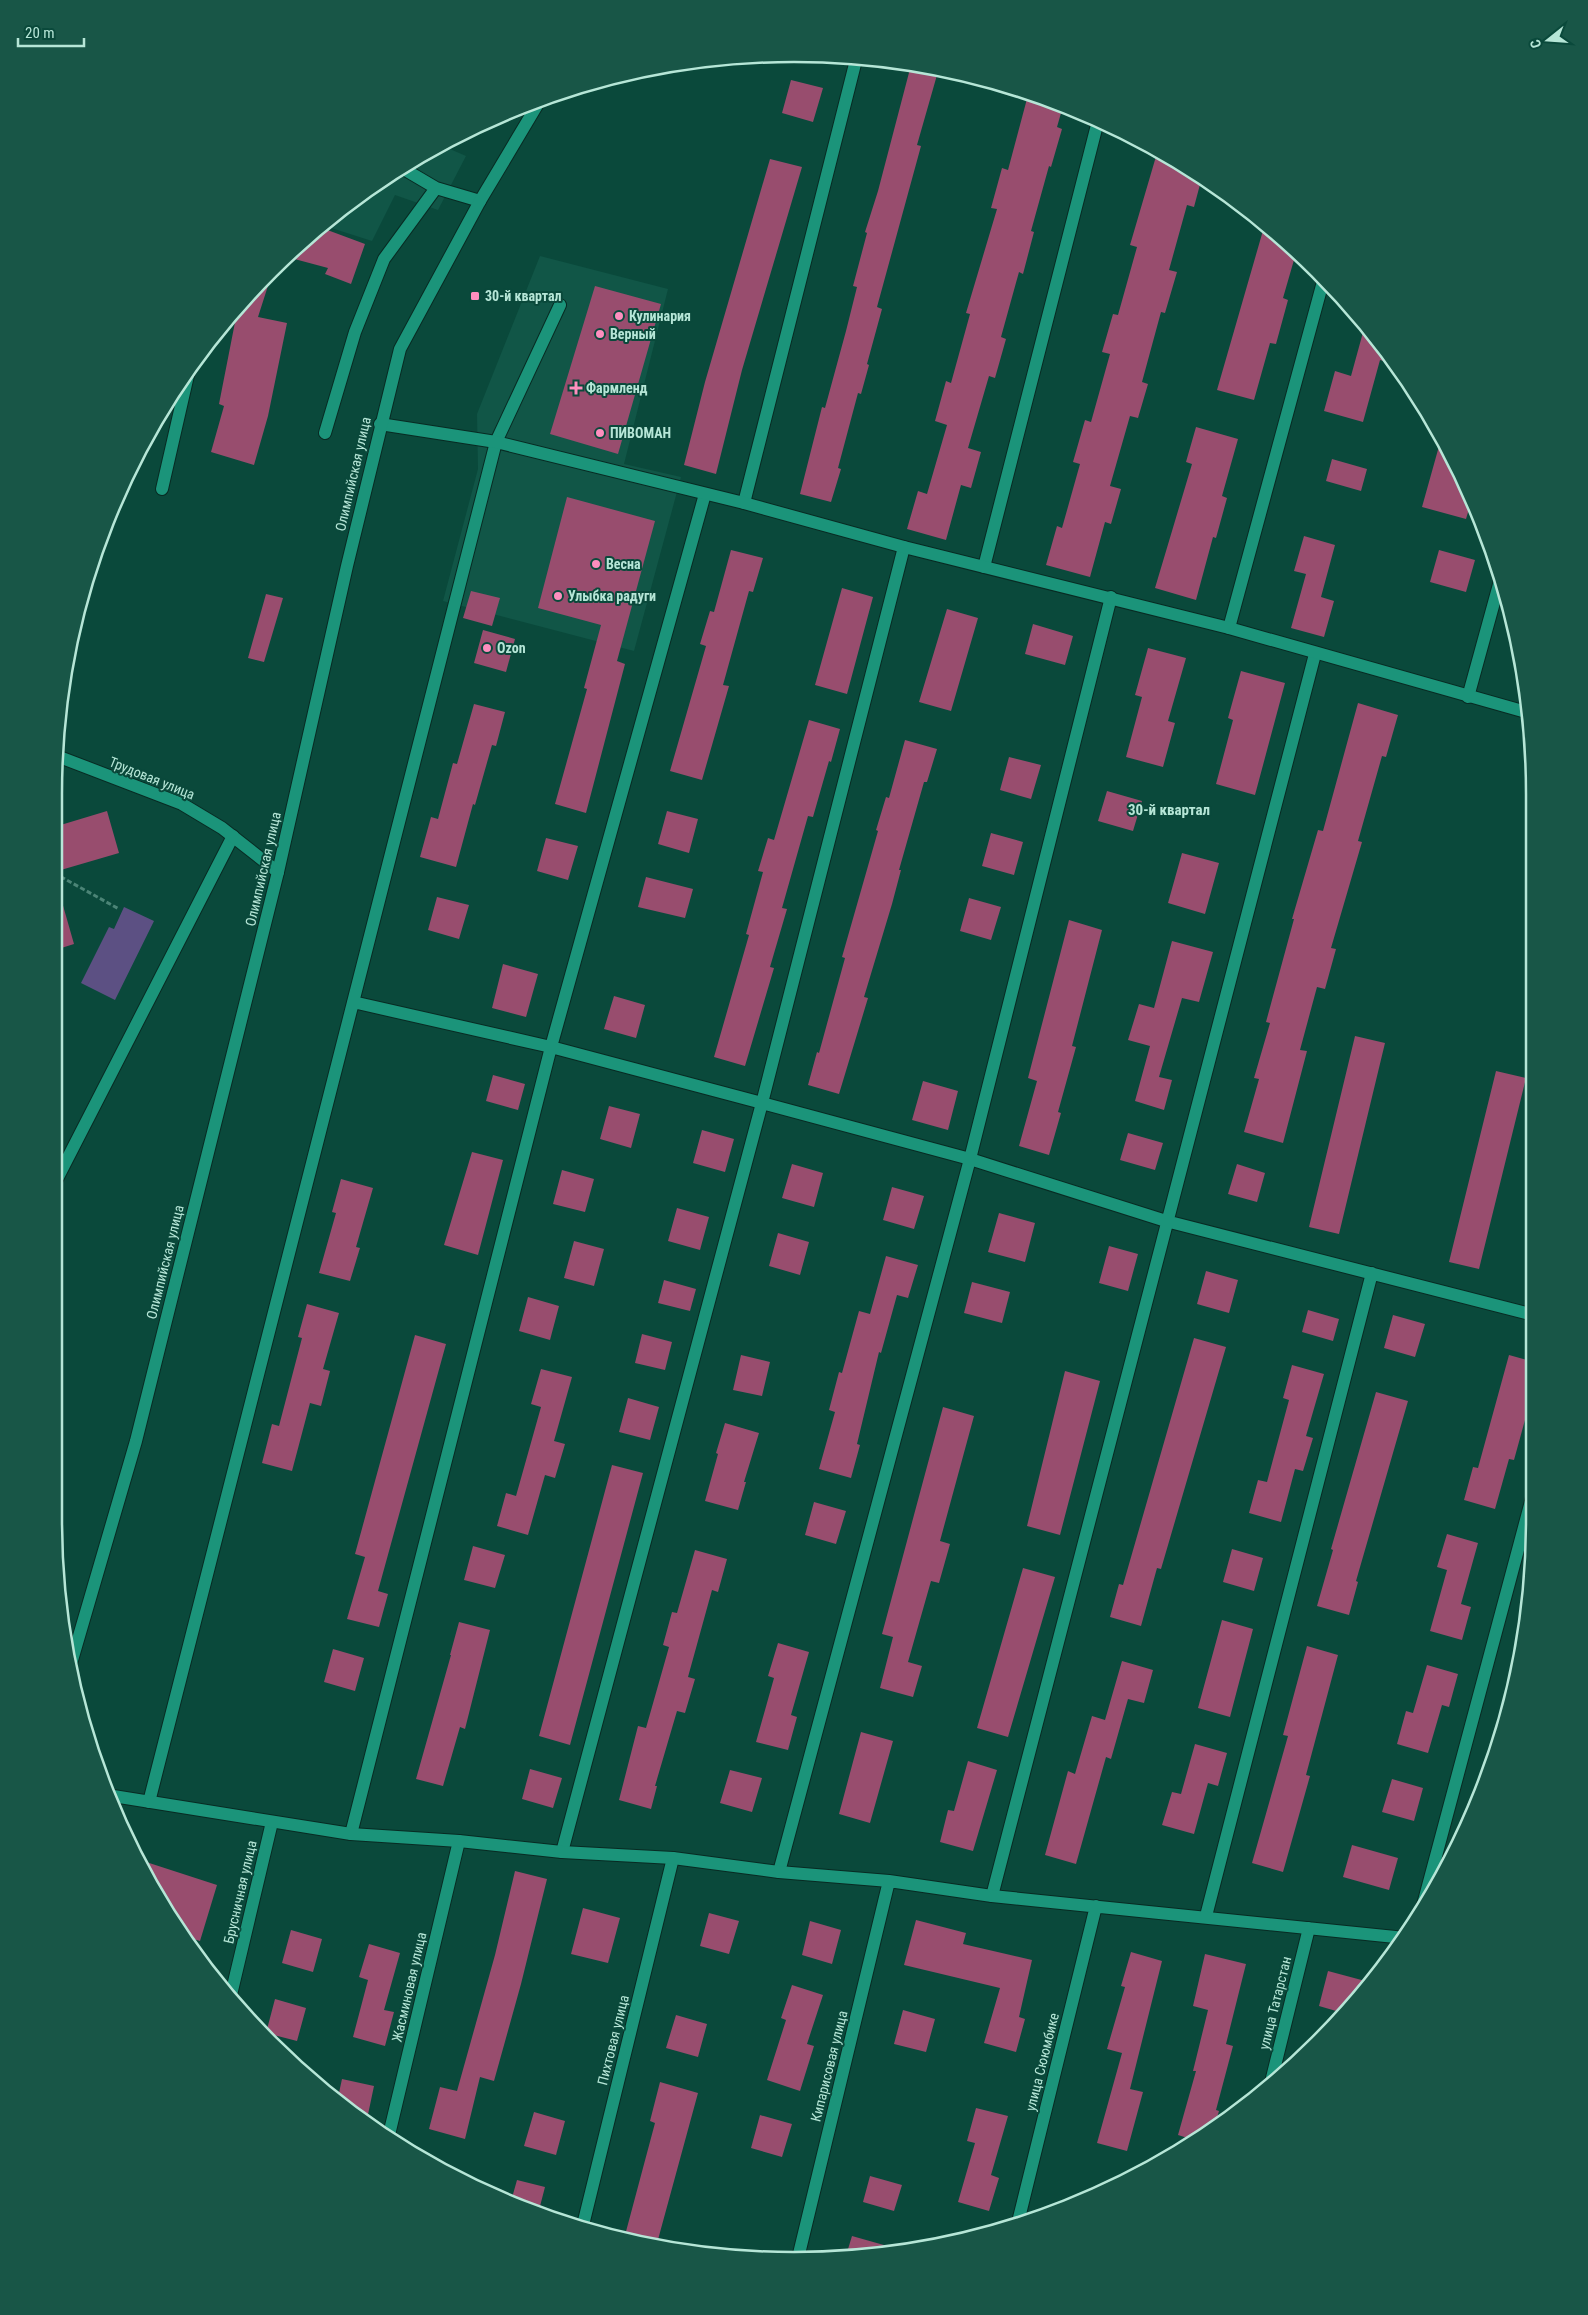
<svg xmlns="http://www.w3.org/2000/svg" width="1588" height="2315" viewBox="0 0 1588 2315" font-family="'Roboto Condensed',sans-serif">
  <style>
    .built { fill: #115647 }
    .green { fill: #5c5083 }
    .building { fill: #984d6e }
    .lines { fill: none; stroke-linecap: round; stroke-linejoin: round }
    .lane-casing { stroke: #082b23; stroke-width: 14 }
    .street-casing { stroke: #082b23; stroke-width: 14 }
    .secondary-casing { stroke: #082b23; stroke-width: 14 }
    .path { stroke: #4b8476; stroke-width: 3; stroke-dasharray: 5 2.5; stroke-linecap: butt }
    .lane { stroke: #1b947a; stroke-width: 12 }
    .street { stroke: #1b947a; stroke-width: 12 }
    .secondary { stroke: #1b947a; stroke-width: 12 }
    .poi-dot { fill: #fd8ebe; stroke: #0a493b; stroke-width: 2 }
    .labels { text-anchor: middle; stroke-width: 4; stroke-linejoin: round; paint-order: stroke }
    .poi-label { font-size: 14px; font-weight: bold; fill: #b6e6d7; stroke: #0a493b; text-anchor: start }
    .street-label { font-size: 14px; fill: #b6e6d7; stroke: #0a493b }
    .neighbourhood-label { font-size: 15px; font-weight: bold; fill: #b6e6d7; stroke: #0a493b }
    .rim { fill: none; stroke: #b6e6d7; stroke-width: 2.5 }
  </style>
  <rect width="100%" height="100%" fill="#0a493b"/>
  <path class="built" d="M 443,146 L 466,156 L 438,210 L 395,195 L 372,241 L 325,226 L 383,178 Z
    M 540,256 L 668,289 L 624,464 L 681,477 L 634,651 L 443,601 L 478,469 L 477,414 Z"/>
  <path class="green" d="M 124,907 L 154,921 L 115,1000 L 81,983 L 109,927 L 114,929 Z"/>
  <path class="building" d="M 911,65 L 939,68 L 917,145 L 921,146 L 877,307 L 882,309 L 867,364 L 869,365 L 861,394 L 858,393 L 838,468 L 841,469 L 831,502 L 800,494 L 822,407 L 825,408 L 846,331 L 857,287 L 853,286 L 867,233 L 865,232 L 878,191 Z
    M 791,80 L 823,88 L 813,122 L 782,113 Z
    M 1028,95 L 1063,106 L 1057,127 L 1062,129 L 1051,167 L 1049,166 L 1031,231 L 1034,232 L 1023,274 L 1019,272 L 1001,337 L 1006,339 L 995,378 L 989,376 L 968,448 L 981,452 L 971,488 L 961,485 L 946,540 L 907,529 L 918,491 L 927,494 L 947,425 L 935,421 L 946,381 L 951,383 L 970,314 L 966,313 L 997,209 L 991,208 L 1002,168 L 1008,170 Z
    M 1157,153 L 1202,177 L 1194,207 L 1187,205 L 1169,270 L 1177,272 L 1165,313 L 1161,312 L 1142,382 L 1148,384 L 1138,418 L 1130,416 L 1110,486 L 1121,489 L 1111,524 L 1105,522 L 1090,577 L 1046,565 L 1057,526 L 1062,528 L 1080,464 L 1073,462 L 1085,420 L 1091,422 L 1110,354 L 1102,352 L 1113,314 L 1118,315 L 1137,247 L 1130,245 Z
    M 770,159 L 802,167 L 742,370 L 716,474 L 684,465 L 705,382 Z
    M 1264,227 L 1296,253 L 1283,298 L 1288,300 L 1276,344 L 1270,343 L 1254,400 L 1217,390 Z
    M 322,228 L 365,244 L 351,284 L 325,274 L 328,268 L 287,257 Z
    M 274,267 L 258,317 L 287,323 L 268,416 L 254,465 L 211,452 L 224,406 L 219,404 L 238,307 Z
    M 595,286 L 661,304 L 618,454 L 550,434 Z
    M 1365,325 L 1381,344 L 1394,364 L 1380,360 L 1363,422 L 1324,411 L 1335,371 L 1351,376 Z
    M 1196,427 L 1238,439 L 1222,496 L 1227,498 L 1216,538 L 1213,537 L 1196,600 L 1155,588 L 1192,464 L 1186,462 Z
    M 1441,439 L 1458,466 L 1472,499 L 1466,519 L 1422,507 Z
    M 1332,459 L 1367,469 L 1361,491 L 1326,481 Z
    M 567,497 L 655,521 L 617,661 L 625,664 L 586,813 L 555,804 L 587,689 L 584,688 L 601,625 L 538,608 Z
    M 1304,536 L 1335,545 L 1321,597 L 1334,601 L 1324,637 L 1291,628 L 1306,574 L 1294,571 Z
    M 731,550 L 763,558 L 753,592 L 749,591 L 723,685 L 729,686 L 702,780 L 670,771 L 706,646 L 700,644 L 710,611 L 714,612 Z
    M 1439,550 L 1475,560 L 1466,592 L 1430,582 Z
    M 842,588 L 873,597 L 847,694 L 815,685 Z
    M 471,591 L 500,598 L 492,626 L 463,618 Z
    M 266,594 L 283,598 L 264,662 L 248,658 Z
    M 947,609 L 978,618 L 951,711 L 919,702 Z
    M 1033,624 L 1073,636 L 1065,665 L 1025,654 Z
    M 483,630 L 515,639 L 506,672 L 474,663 Z
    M 1148,648 L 1186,658 L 1168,721 L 1175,723 L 1163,767 L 1126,757 L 1142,697 L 1135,695 Z
    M 1241,671 L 1285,683 L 1255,795 L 1216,784 L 1233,720 L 1228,718 Z
    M 1358,703 L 1398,715 L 1386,757 L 1382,756 L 1358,841 L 1362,842 L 1331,948 L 1336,949 L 1325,989 L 1317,987 L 1300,1050 L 1307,1051 L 1283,1143 L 1244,1132 L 1259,1079 L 1254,1078 L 1270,1023 L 1266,1022 L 1294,919 L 1292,919 L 1318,830 L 1323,831 Z
    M 474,704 L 505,712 L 496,746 L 492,745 L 475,805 L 473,804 L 456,867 L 420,857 L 431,817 L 438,819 L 453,763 L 457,764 Z
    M 809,720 L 840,729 L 831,762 L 829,761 L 813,817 L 808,816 L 782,908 L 787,909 L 770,967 L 774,968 L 745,1066 L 714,1057 L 749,935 L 746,934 L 763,872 L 758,871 L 768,838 L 774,840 Z
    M 905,740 L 937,749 L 927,782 L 924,782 L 899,870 L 901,870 L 892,904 L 864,997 L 868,998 L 839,1094 L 808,1085 L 817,1052 L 819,1053 L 845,958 L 842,957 L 878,831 L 876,830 L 886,797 L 889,798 Z
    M 1009,757 L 1041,765 L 1031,799 L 1000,790 Z
    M 1107,791 L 1142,801 L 1133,831 L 1098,821 Z
    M 107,811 L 119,853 L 54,872 L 54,827 Z
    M 667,811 L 698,819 L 689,853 L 658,844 Z
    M 991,833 L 1023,842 L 1014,875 L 982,866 Z
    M 546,838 L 578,846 L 568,880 L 537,871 Z
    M 1182,853 L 1219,863 L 1205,914 L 1168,903 Z
    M 646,877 L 693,889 L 685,918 L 638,907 Z
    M 55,895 L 60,895 L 74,944 L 55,950 Z
    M 437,897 L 469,905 L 459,939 L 428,930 Z
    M 969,898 L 1001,907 L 991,940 L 960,931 Z
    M 1069,920 L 1102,930 L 1072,1046 L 1076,1047 L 1058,1112 L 1061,1113 L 1049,1155 L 1019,1146 L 1037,1081 L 1028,1078 Z
    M 1172,941 L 1213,952 L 1199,1002 L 1182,998 L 1159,1077 L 1172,1080 L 1164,1110 L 1135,1101 L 1150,1046 L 1128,1040 L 1139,1004 L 1154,1008 Z
    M 503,964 L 538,974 L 526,1017 L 492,1008 Z
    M 614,996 L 645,1005 L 636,1038 L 604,1029 Z
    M 1355,1036 L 1385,1043 L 1339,1234 L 1309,1227 Z
    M 1496,1071 L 1526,1078 L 1479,1269 L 1449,1262 Z
    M 493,1075 L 525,1084 L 518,1110 L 486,1101 Z
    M 923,1081 L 958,1091 L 948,1130 L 912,1120 Z
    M 609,1106 L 640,1114 L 631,1148 L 600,1139 Z
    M 702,1130 L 734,1139 L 725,1172 L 693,1163 Z
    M 1128,1133 L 1163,1143 L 1155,1170 L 1120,1160 Z
    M 472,1152 L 503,1160 L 478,1255 L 444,1245 Z
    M 792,1164 L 823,1173 L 814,1207 L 782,1198 Z
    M 1237,1164 L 1265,1173 L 1257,1202 L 1228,1194 Z
    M 562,1170 L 594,1179 L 585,1212 L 553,1204 Z
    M 341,1179 L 373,1188 L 356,1247 L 360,1248 L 350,1281 L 319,1273 L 336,1213 L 332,1212 Z
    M 892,1187 L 924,1196 L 914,1229 L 883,1220 Z
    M 677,1208 L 709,1217 L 700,1250 L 668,1241 Z
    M 999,1213 L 1035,1223 L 1025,1262 L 988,1252 Z
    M 778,1233 L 809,1242 L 800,1275 L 769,1266 Z
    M 574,1241 L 604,1249 L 594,1286 L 564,1278 Z
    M 1109,1246 L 1138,1254 L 1128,1291 L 1099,1283 Z
    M 886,1256 L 918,1265 L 908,1298 L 897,1295 L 881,1353 L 879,1352 L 857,1444 L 860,1445 L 851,1478 L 819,1469 L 835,1412 L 829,1410 L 839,1372 L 842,1373 L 859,1311 L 870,1314 Z
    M 1206,1271 L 1238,1280 L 1229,1313 L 1197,1304 Z
    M 664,1280 L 696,1289 L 690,1311 L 658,1303 Z
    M 972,1282 L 1010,1292 L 1002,1323 L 964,1313 Z
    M 528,1297 L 559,1306 L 550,1340 L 519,1331 Z
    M 307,1304 L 339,1313 L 323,1369 L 330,1371 L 321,1406 L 310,1403 L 292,1471 L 262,1463 L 272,1424 L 279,1426 L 302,1338 L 298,1337 Z
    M 1308,1310 L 1339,1319 L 1333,1341 L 1302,1332 Z
    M 1393,1315 L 1425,1324 L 1415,1357 L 1384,1348 Z
    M 642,1334 L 672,1342 L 665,1370 L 635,1363 Z
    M 415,1335 L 446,1344 L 378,1591 L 388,1594 L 379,1627 L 347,1619 L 365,1557 L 355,1554 Z
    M 1194,1338 L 1226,1347 L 1161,1569 L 1157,1568 L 1141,1626 L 1110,1617 L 1119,1584 L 1123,1585 Z
    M 741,1355 L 770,1362 L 762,1396 L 733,1390 Z
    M 1509,1355 L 1534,1362 L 1534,1387 L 1514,1460 L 1509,1459 L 1495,1509 L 1464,1500 L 1473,1467 L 1478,1468 Z
    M 1292,1365 L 1324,1374 L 1306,1436 L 1313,1438 L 1303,1471 L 1295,1469 L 1281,1522 L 1249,1513 L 1258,1480 L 1267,1482 L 1289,1400 L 1283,1398 Z
    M 541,1369 L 572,1377 L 554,1441 L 565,1444 L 555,1478 L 545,1475 L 528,1535 L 497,1526 L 506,1493 L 516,1496 L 541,1407 L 531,1404 Z
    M 1065,1371 L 1100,1381 L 1060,1535 L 1027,1526 Z
    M 1376,1392 L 1408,1401 L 1356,1581 L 1358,1582 L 1349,1615 L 1317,1606 L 1333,1550 L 1331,1549 Z
    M 628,1398 L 659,1407 L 650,1440 L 619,1432 Z
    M 943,1407 L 974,1416 L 940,1541 L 950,1544 L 939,1583 L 931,1581 L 908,1662 L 922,1666 L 913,1697 L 880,1688 L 893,1637 L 882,1634 Z
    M 725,1423 L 759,1433 L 744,1482 L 746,1482 L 738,1510 L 705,1501 L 718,1454 L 716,1453 Z
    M 612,1465 L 643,1473 L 570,1745 L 539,1736 Z
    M 814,1502 L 846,1511 L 836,1544 L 805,1535 Z
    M 1447,1534 L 1478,1543 L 1461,1604 L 1471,1607 L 1462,1640 L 1430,1631 L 1447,1570 L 1437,1567 Z
    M 473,1546 L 505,1555 L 495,1588 L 464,1580 Z
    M 1232,1549 L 1263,1558 L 1254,1591 L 1223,1582 Z
    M 695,1550 L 727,1559 L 718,1592 L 712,1590 L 688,1677 L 695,1679 L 685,1713 L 677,1711 L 655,1786 L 657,1786 L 651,1809 L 619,1800 L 638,1726 L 646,1728 L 669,1647 L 663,1645 L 672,1612 L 677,1613 Z
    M 1023,1568 L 1055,1577 L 1008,1737 L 977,1728 Z
    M 1222,1620 L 1253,1629 L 1230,1717 L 1198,1708 Z
    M 459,1622 L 490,1630 L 465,1729 L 460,1727 L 443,1786 L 416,1779 L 451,1655 L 450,1655 Z
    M 778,1643 L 809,1652 L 791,1715 L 797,1717 L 788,1750 L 756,1742 L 774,1678 L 768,1676 Z
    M 1307,1646 L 1338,1655 L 1306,1775 L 1310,1776 L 1283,1872 L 1252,1863 L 1288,1736 L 1283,1735 Z
    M 333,1649 L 364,1658 L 355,1691 L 324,1682 Z
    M 1122,1661 L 1153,1670 L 1144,1703 L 1128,1699 L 1111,1759 L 1106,1757 L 1076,1864 L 1045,1855 L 1068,1771 L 1075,1774 L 1092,1716 L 1105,1720 Z
    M 1427,1665 L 1458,1674 L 1449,1707 L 1442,1705 L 1428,1753 L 1397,1744 L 1406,1711 L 1413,1713 Z
    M 861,1732 L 893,1741 L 870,1823 L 839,1814 Z
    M 1195,1744 L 1227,1753 L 1218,1786 L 1208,1783 L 1194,1834 L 1162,1825 L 1172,1792 L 1181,1794 Z
    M 968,1761 L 997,1770 L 973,1851 L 940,1842 L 948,1810 L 954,1811 Z
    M 530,1769 L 562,1778 L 553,1808 L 522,1799 Z
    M 730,1770 L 762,1778 L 752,1812 L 720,1803 Z
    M 1392,1779 L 1423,1788 L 1414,1821 L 1382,1812 Z
    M 1352,1845 L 1398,1858 L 1389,1890 L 1343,1877 Z
    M 140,1860 L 217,1885 L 200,1941 L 180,1935 L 178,1932 Z
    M 515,1871 L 547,1879 L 521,1984 L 494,2081 L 480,2077 L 465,2139 L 429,2129 L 440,2087 L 457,2091 L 495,1955 Z
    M 583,1908 L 620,1918 L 608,1963 L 571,1954 Z
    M 709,1913 L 739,1921 L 729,1954 L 700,1946 Z
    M 916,1920 L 966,1933 L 963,1944 L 1032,1960 L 1019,2017 L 1025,2019 L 1016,2052 L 984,2043 L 1000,1988 L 904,1965 Z
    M 810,1921 L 841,1930 L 832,1964 L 802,1955 Z
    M 291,1930 L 322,1939 L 313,1972 L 282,1963 Z
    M 369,1944 L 400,1953 L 384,2010 L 394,2012 L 385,2046 L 353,2037 L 368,1980 L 359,1977 Z
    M 1131,1952 L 1162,1961 L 1130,2089 L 1143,2092 L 1127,2151 L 1097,2143 L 1122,2053 L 1107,2049 L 1125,1987 L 1121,1986 Z
    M 1205,1954 L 1246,1964 L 1226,2044 L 1233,2046 L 1216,2110 L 1219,2111 L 1214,2127 L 1194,2140 L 1178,2135 L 1196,2071 L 1193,2071 L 1208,2010 L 1193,2006 Z
    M 1328,1971 L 1369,1982 L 1343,2013 L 1319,2006 Z
    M 792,1985 L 823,1995 L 807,2044 L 814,2046 L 800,2091 L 767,2080 L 786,2020 L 781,2018 Z
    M 275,1999 L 306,2008 L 297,2041 L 266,2033 Z
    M 903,2010 L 935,2019 L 926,2052 L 894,2044 Z
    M 676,2015 L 707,2024 L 698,2057 L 666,2048 Z
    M 342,2079 L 374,2086 L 366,2124 L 337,2102 Z
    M 660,2082 L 698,2093 L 656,2247 L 624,2239 L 655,2123 L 650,2121 Z
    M 976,2108 L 1008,2116 L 991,2175 L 999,2178 L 989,2211 L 958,2202 L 975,2143 L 967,2141 Z
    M 534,2112 L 565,2121 L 556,2155 L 524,2146 Z
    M 760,2115 L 792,2124 L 782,2157 L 751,2148 Z
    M 870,2176 L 902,2185 L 894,2211 L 863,2202 Z
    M 517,2180 L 545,2187 L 538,2214 L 510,2205 Z
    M 852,2236 L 905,2251 L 845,2259 Z"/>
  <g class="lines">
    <defs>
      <path id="lane" d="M 402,168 L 436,188 L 480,201
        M 325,433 L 355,332 L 384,259 L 436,188
        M 744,503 L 856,60
        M 984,567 L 1098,121
        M 1229,628 L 1324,278
        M 1468,697 L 1501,577
        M 353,1002 L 551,1047 L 762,1103 L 970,1159 L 1166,1221 L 1534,1315
        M 57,1179 L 233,836
        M 149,1802 L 496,442 L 560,305
        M 351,1834 L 551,1047 L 705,494
        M 562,1852 L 762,1103 L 904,547
        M 779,1872 L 970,1159 L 1111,597
        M 992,1896 L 1315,654
        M 1421,1912 L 1534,1490
        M 1206,1916 L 1372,1273
        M 230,1999 L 272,1822
        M 388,2139 L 459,1841
        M 582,2229 L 673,1858"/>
      <path id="street" d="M 380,424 L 496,442 L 744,503 L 904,547 L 1229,628 L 1526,712
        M 162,489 L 189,371
        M 57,756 L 182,804 L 222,828 L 278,872
        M 107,1795 L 351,1834 L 459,1841 L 562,1852 L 673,1858 L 779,1872 L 889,1881 L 992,1896 L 1405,1938
        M 1270,2086 L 1309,1928
        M 1017,2226 L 1096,1906
        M 798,2258 L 889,1881"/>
      <path id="secondary" d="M 70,1667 L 136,1441 L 278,872 L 347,566 L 400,349 L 480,201 L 539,102"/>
    </defs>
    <use href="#lane" class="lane-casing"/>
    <use href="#street" class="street-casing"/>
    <use href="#secondary" class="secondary-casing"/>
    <path class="path" d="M 54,873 L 119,909"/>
    <use href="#lane" class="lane"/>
    <use href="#street" class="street"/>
    <use href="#secondary" class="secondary"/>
  </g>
  <g class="poi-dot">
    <rect x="470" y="291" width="10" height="10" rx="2.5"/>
    <circle cx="619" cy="316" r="5"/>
    <circle cx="600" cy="334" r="5"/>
    <path d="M573.5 380.5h5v5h5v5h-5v5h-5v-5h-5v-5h5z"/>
    <circle cx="600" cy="433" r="5"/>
    <circle cx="596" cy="564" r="5"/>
    <circle cx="558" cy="596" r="5"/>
    <circle cx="487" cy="648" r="5"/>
  </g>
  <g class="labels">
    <g class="poi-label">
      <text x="485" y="301">30-й квартал</text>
      <text x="629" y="321">Кулинария</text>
      <text x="610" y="339">Верный</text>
      <text x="586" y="393">Фармленд</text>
      <text x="610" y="438">ПИВОМАН</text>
      <text x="606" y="569">Весна</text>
      <text x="568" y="601">Улыбка радуги</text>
      <text x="497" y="653">Ozon</text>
    </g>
    <g class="street-label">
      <text transform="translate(353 474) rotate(-77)" y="5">Олимпийская улица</text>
      <text transform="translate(152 778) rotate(22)" y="5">Трудовая улица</text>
      <text transform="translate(263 869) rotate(-77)" y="5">Олимпийская улица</text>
      <text transform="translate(165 1262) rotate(-76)" y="5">Олимпийская улица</text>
      <text transform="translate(240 1892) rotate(-77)" y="5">Брусничная улица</text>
      <text transform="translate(409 1987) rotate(-77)" y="5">Жасминовая улица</text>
      <text transform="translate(1275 2003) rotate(-76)" y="5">улица Татарстан</text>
      <text transform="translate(613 2040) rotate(-76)" y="5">Пихтовая улица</text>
      <text transform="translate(1042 2062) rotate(-76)" y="5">улица Сююмбике</text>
      <text transform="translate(829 2066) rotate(-76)" y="5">Кипарисовая улица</text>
    </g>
    <g class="neighbourhood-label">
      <text x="1169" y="815">30-й квартал</text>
    </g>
  </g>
  <path d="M0 0H1588V2315H0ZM794 62H794A732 732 0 0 1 1526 794V1520A732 732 0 0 1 794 2252H794A732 732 0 0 1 62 1520V794A732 732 0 0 1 794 62Z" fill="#185647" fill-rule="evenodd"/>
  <path class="rim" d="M794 62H794A732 732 0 0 1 1526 794V1520A732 732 0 0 1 794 2252H794A732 732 0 0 1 62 1520V794A732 732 0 0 1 794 62Z"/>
  <g transform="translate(1548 40) rotate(253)" stroke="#0a493b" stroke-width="4" paint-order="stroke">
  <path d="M0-4L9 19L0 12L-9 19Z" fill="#b6e6d7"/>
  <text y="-8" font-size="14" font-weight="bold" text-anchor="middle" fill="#b6e6d7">С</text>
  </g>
  <path d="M18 38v8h66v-8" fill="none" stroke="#b6e6d7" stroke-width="2.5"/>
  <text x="25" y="38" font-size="15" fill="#b6e6d7" stroke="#0a493b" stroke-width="4" paint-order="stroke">20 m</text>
</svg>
